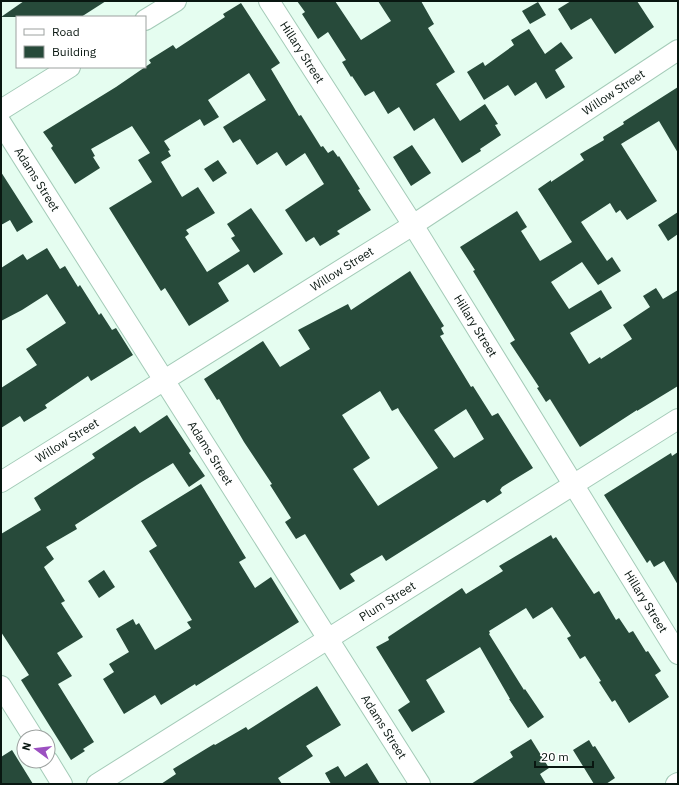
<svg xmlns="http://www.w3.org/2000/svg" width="679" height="785" viewBox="0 0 679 785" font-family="'IBM Plex Sans',sans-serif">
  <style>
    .building { fill: #274a3a; fill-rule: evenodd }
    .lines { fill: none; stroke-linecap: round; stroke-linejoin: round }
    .street-casing { stroke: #a4cbb8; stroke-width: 22 }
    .street { stroke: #fff; stroke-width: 20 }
    .labels { text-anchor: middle; stroke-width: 4; stroke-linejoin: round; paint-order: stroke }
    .street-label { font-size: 12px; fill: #091711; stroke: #fff }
  </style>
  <rect width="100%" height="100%" fill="#e5fdf0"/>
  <path class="building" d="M 24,1 L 106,1 L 81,17 L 1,17 Z
    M 297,1 L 335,1 L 361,40 L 391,21 L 378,1 L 421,1 L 434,24 L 428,28 L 455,72 L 436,84 L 460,121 L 485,104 L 498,124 L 495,125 L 501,135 L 480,149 L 481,151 L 462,163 L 434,118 L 414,131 L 399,107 L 388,114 L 374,91 L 365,96 L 352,76 L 351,77 L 342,62 L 346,60 L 328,32 L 318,39 L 302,14 L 305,12 Z
    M 571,1 L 637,1 L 654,27 L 615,54 L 591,18 L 571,30 L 558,9 Z
    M 538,2 L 546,15 L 530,24 L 522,11 Z
    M 241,3 L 280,63 L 271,69 L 299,116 L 301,115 L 321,147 L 323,146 L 328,153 L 333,150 L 338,157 L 339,156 L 360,189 L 358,190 L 371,210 L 337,231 L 340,234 L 320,246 L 314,237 L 306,242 L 285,210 L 324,184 L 305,153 L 286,166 L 277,152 L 257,165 L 240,139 L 233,143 L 223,127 L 266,100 L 249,73 L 208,100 L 219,117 L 204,126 L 200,119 L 164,141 L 170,150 L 168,151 L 171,156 L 161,162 L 182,197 L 198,187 L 215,213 L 186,230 L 189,234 L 185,237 L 207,272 L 240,251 L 231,238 L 235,236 L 227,224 L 251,208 L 283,254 L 254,273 L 248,264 L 218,283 L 229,301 L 189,326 L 165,288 L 161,291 L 109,208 L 152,182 L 138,160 L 150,153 L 132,126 L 91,149 L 95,156 L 93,157 L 100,168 L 75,184 L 51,148 L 53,146 L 43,132 L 116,87 L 151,63 L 149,60 L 173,45 L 176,49 L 225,17 L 223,14 Z
    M 529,29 L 545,54 L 561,42 L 573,58 L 555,70 L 565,87 L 546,99 L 536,82 L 515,96 L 508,85 L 484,100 L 467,72 L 483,62 L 485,66 L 514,45 L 511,40 Z
    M 678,87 L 678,153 L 659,121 L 621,144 L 657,201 L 627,220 L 620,210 L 616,213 L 610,203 L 581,222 L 607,261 L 612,257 L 621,271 L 598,285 L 582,262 L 551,282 L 569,309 L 601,290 L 612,308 L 570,333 L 589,364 L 600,357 L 601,359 L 632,339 L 623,325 L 650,307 L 643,296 L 656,288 L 663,299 L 678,290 L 678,386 L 637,411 L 637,410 L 580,447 L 550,399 L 546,402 L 537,388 L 539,387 L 510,343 L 515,340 L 473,271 L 475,270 L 460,247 L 517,211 L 527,227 L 521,231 L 540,261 L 572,242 L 538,189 L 551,180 L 551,182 L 584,160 L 580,154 L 604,140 L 603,137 L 624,124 L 623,122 Z
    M 412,145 L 431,173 L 411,186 L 393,157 Z
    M 218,160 L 227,173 L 213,182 L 204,169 Z
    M 1,172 L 33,222 L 17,232 L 10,220 L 1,225 Z
    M 678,212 L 678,234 L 668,241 L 658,225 Z
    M 47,248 L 60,269 L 65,266 L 78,287 L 80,285 L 99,315 L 101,313 L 112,330 L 116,328 L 133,355 L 91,381 L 88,376 L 45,405 L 47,408 L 24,422 L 20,416 L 1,428 L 1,388 L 37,365 L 26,349 L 66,323 L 47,294 L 22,310 L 1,321 L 1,268 L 23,254 L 27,260 Z
    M 410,271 L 444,326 L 441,328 L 444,334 L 440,336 L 471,387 L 473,386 L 492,416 L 498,413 L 533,468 L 502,487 L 500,490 L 502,493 L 487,503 L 485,500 L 483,500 L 386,561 L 382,555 L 350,574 L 355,581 L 340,590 L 305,534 L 296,539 L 285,522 L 291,518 L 270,485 L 272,484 L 244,442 L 219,399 L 217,400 L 204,379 L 263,341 L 280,367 L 310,349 L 298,330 L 348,304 L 351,310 ZM 380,391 L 392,411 L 398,408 L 400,412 L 438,468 L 378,506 L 353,469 L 370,458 L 342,415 ZM 466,409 L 484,439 L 454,458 L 434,430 Z
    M 167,415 L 191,451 L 189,453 L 205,476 L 189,487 L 173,463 L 140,483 L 75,525 L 77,529 L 46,547 L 54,559 L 44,567 L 65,601 L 61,603 L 83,637 L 57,653 L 72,676 L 58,684 L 94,742 L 83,749 L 85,751 L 71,760 L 21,680 L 29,675 L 1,632 L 1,534 L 41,510 L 34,498 L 95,458 L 92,454 L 135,426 L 140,433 Z
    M 678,452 L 678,585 L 664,561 L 654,567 L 650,560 L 647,563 L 604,495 L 671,453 L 672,456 Z
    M 201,484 L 246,558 L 239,562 L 255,588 L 271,577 L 299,622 L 196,686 L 195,684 L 161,705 L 155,695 L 124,714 L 103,679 L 114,672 L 109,664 L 129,652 L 116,629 L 133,619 L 136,625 L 139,623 L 155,650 L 191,628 L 187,622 L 192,620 L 149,551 L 157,546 L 141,521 Z
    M 551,535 L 553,539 L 556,537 L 594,594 L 599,591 L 616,620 L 619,618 L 629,633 L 633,631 L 646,652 L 648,651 L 661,671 L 655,675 L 669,697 L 629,723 L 615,700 L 612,702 L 599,682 L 601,681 L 585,656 L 580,659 L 567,638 L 571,636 L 552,607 L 533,619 L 526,608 L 489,631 L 490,633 L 489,634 L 524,690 L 525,689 L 544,717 L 528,728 L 509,699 L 510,699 L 480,647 L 426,680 L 445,712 L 412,732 L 398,710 L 410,702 L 376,647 L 389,640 L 388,637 L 462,588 L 466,594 L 503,571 L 499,566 Z
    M 104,570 L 115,587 L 99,598 L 88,581 Z
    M 317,686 L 341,725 L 306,746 L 313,756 L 278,778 L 282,784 L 161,784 L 176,774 L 173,769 L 214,744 L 215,745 L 246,727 L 248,730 Z
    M 531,739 L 549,768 L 540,774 L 546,784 L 471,784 L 513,757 L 510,752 Z
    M 589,740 L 593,747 L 595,746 L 615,778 L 606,784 L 594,784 L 573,750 Z
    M 12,750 L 33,784 L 1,784 L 1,757 Z
    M 367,763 L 380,784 L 331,784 L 325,773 L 338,766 L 345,777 Z"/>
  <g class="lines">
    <defs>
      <g id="street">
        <path id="s1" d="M 269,1 L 413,225 L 678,654"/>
        <path d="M 145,20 L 176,1"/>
        <path d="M 1,110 L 70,67"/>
        <path id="s2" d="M 1,123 L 420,784"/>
        <path id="s3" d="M 1,482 L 413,225 L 678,50"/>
        <path d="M 1,686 L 33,737"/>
        <path d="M 48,761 L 62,784"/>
        <path id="s4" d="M 97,784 L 678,419"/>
        <path d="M 676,784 L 678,783"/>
      </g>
    </defs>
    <use href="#street" class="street-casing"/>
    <use href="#street" class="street"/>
  </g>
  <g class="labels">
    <g class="street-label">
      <text dy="4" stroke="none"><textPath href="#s1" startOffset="61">Hillary Street</textPath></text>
      <text dy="4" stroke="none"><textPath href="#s3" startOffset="726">Willow Street</textPath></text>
      <text dy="4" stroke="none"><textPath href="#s2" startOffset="67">Adams Street</textPath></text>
      <text dy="4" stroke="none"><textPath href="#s3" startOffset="402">Willow Street</textPath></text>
      <text dy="4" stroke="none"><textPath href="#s1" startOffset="385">Hillary Street</textPath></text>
      <text dy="4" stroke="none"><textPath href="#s3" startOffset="78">Willow Street</textPath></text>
      <text dy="4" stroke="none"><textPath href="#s2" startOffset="391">Adams Street</textPath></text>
      <text dy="4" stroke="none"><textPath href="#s4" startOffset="343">Plum Street</textPath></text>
      <text dy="4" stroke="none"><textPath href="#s1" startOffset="709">Hillary Street</textPath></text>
      <text dy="4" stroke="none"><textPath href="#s2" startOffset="715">Adams Street</textPath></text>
    </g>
  </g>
  <rect width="679" height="785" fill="none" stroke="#091711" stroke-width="4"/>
  <rect x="16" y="16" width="130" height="52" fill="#ffffff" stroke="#9da2a0"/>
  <rect x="24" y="29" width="20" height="6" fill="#ffffff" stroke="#9da2a0"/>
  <text x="52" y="36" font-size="12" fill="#091711">Road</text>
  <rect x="24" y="46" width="20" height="12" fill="#274a3a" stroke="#9da2a0"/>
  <text x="52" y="56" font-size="12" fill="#091711">Building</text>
  <g transform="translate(36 749) rotate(285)"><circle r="19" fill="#ffffff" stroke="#9da2a0"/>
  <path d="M0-3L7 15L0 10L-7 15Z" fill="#9c50c1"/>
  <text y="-6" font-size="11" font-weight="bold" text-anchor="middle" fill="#091711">N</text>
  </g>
  <path d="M535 761v6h58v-6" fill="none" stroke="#091711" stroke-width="2"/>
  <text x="541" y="761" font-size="12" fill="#091711" stroke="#ffffff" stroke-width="3" paint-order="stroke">20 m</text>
</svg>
